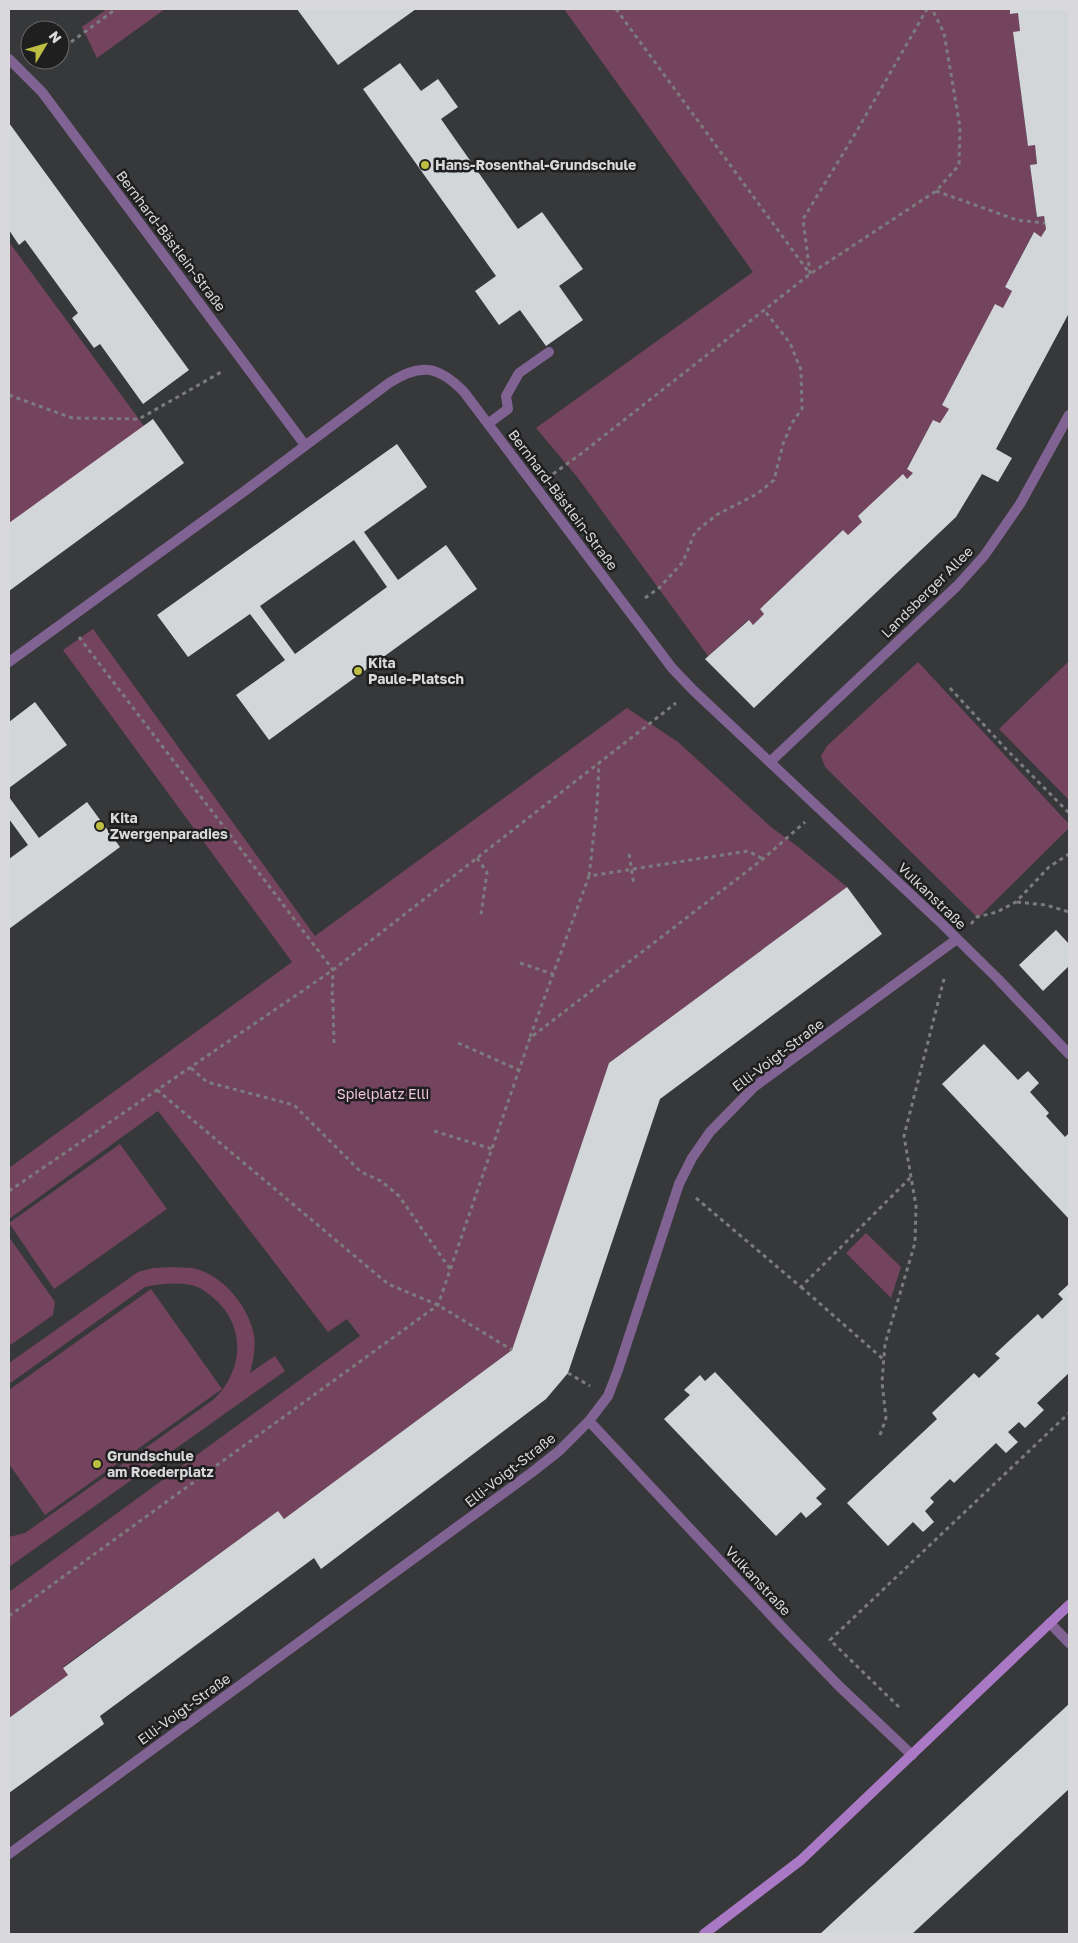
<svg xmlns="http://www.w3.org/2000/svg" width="1078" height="1943" viewBox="0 0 1078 1943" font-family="'Golos Text',sans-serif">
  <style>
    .green { fill: #74445f }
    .building { fill: #d3d6d9; fill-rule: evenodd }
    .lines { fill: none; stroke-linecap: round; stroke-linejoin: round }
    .path { stroke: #7c7c7e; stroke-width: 3; stroke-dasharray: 4 4; stroke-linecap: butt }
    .lane { stroke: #816393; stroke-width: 10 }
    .street { stroke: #816393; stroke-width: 10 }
    .secondary { stroke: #aa79c6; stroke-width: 10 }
    .poi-dot { fill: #bebf42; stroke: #1f1f20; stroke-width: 2 }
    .labels { text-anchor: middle; stroke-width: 5; stroke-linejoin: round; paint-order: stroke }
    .poi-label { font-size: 14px; font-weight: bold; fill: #d9d9db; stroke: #1f1f20; text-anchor: start }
    .street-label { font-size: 14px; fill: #d9d9db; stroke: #1f1f20 }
    .park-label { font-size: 14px; fill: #f2c4dc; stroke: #1f1f20 }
  </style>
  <rect width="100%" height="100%" fill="#37383a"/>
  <path class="green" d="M 107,9 L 165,9 L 97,58 L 82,27 Z
    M 564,9 L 1010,9 L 1011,14 L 1018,13 L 1020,31 L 1013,33 L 1028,146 L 1035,145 L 1037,164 L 1030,165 L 1037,217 L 1044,216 L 1046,229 L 1041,237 L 1033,233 L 1005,287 L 1012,291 L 1003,308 L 995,304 L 942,405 L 949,409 L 940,423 L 933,420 L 907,468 L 914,472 L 907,479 L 902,475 L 858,516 L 862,522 L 848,535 L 843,530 L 760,609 L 764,614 L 753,625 L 748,620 L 708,656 L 578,478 L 536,428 L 753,272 Z
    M 9,242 L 144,426 L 9,524 Z
    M 93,629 L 315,936 L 627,708 L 678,742 L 771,827 L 797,846 L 847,887 L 609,1063 L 512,1350 L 284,1519 L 278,1511 L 63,1667 L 68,1675 L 9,1718 L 9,1592 L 360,1336 L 347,1319 L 328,1332 L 158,1111 L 9,1219 L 9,1168 L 292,962 L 63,650 Z
    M 1069,661 L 1069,800 L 999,729 Z
    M 918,662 L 1069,824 L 1069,828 L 978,918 L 825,767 L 821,756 L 827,746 Z
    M 120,1144 L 167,1209 L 54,1289 L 9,1223 Z
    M 866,1233 L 901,1267 L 891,1298 L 846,1253 Z
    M 9,1237 L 55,1302 L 53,1315 L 9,1346 Z
    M 174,1267 C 181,1268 190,1267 197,1269 C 225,1278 248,1306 254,1335 C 256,1348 253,1361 250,1373 L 275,1356 L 285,1371 L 9,1567 L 9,1537 L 25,1533 L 213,1400 C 242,1373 247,1330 217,1301 C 209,1294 201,1287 191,1285 C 176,1282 159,1284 145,1287 L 9,1384 L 9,1363 L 138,1272 L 153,1268 Z
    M 151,1289 L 222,1389 L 45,1515 L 9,1464 L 9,1390 Z"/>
  <path class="building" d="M 297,9 L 416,9 L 338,65 Z
    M 1010,9 L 1069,9 L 1069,313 L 996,449 L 1012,458 L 998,482 L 982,474 L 956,517 L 754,708 L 705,659 L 749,620 L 753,625 L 764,614 L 760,609 L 843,530 L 848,535 L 862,522 L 858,516 L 903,474 L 907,479 L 913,473 L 907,469 L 933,420 L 940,423 L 949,409 L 942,405 L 995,304 L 1003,308 L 1012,291 L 1005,287 L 1034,232 L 1041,237 L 1046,229 L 1044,216 L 1037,217 L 1030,165 L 1037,164 L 1035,145 L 1028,146 L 1013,32 L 1020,31 L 1018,13 L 1010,14 Z
    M 400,63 L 421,91 L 438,79 L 458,107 L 441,119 L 518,229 L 542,212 L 583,269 L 559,286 L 583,320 L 546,346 L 520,310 L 499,325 L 475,291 L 496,276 L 363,89 Z
    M 9,123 L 189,370 L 143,404 L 100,344 L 94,348 L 72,318 L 78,313 L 25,240 L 19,245 L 9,230 Z
    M 153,419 L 184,463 L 9,591 L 9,523 Z
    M 397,444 L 427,487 L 364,532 L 398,580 L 446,545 L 477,589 L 269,740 L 236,695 L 285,660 L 250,614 L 188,657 L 157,615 ZM 354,540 L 387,587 L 295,654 L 260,606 Z
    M 35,702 L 67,745 L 9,788 L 9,722 Z
    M 9,797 L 39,838 L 87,802 L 120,847 L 9,929 L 9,859 L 28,845 L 9,819 Z
    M 847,887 L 882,934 L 660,1099 L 568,1373 L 546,1399 L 321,1569 L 314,1558 L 100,1716 L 104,1724 L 9,1793 L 9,1718 L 68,1675 L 63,1668 L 278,1511 L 284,1519 L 512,1350 L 609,1063 Z
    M 1056,930 L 1069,944 L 1069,966 L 1043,991 L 1019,965 Z
    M 984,1044 L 1018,1080 L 1028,1071 L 1039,1083 L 1030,1092 L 1049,1113 L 1046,1116 L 1065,1137 L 1069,1133 L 1069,1219 L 942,1084 Z
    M 1069,1284 L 1069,1373 L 1037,1403 L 1044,1410 L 1025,1428 L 1019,1422 L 1008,1432 L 1018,1442 L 1006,1453 L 996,1443 L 954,1483 L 950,1479 L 930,1498 L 934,1502 L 925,1511 L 934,1522 L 923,1532 L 913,1522 L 888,1546 L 847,1503 L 937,1419 L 932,1413 L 974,1373 L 979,1378 L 1000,1358 L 995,1354 L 1038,1314 L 1042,1319 L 1063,1299 L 1058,1294 Z
    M 715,1372 L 826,1489 L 816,1498 L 822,1504 L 806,1518 L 801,1512 L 776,1536 L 664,1419 L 690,1395 L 684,1390 L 700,1375 L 705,1381 Z
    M 1069,1704 L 1069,1789 L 912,1934 L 820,1934 Z"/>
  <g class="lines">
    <path class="path" d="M 616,9 L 810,274
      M 71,42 L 116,9
      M 936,191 L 1017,220 L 1045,223
      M 810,274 L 803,219 L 855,134 L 927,9
      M 9,395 L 72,418 L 139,419 L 223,371
      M 553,474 L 582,453 L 810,274 L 936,191 L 959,165 L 960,127 L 944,33 L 932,9
      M 645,598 L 659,588 L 683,562 L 695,532 L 718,514 L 757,494 L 774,480 L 783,444 L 792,423 L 802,409 L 801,370 L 790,343 L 764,310
      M 79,637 L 333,970 L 332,1001
      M 950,688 L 1006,749 L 1069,813
      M 629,854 L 634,885
      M 477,858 L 487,872 L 481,915
      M 589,876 L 597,807 L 599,763
      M 1017,902 L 1046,905 L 1069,912
      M 971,924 L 977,917 L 997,912 L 1016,902 L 1049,867 L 1069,854
      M 520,963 L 553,974
      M 333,999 L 334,1045
      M 530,1037 L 589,876 L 748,851 L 763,859
      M 458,1043 L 519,1070
      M 191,1068 L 207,1082 L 294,1105 L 361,1172 L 381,1181 L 399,1196 L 450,1269
      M 157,1090 L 388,1284 L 438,1305 L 512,1350
      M 434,1131 L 492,1149
      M 9,1191 L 333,970 L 676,703
      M 696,1198 L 801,1287 L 910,1178
      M 801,1287 L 883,1359
      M 568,1373 L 590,1386
      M 880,1435 L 886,1418 L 882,1382 L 885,1344 L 915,1243 L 916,1206 L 904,1136 L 945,975
      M 9,1616 L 438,1305 L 530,1038 L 763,859 L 805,822
      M 899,1707 L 830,1640 L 1069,1413"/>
    <path class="lane" d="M 489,423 L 508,409 L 506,396 L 519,373 L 549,352
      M 1050,1623 L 1069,1643
      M 9,1854 L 531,1473 L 559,1451 L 589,1421"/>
    <path class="street" d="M 9,59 L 42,92 L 305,445
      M 9,662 L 246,490 L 389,383 C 420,363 438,365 464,392 L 672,668 L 693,690 L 937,919 L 998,979 L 1069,1054
      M 770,762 L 957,586 L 984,556 L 1020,504 L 1069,415
      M 912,1755 L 839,1686 L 782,1627 L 589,1421 L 608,1396 L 618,1370 L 679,1184 L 692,1158 L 710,1132 L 754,1087 L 957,939"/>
    <path class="secondary" d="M 704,1934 L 801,1860 L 1069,1605"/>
  </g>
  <g class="poi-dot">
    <circle cx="425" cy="165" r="5"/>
    <circle cx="358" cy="671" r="5"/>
    <circle cx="100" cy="826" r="5"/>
    <circle cx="97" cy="1464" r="5"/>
  </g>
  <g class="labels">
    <g class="poi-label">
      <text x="435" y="170">Hans-Rosenthal-Grundschule</text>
      <text x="368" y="668">Kita<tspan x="368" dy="16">Paule-Platsch</tspan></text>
      <text x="110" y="823">Kita<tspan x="110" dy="16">Zwergenparadies</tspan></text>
      <text x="107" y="1461">Grundschule<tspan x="107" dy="16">am Roederplatz</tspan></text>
    </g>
    <g class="street-label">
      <text transform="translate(171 241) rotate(53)" y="5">Bernhard-Bästlein-Straße</text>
      <text transform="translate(563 500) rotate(53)" y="5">Bernhard-Bästlein-Straße</text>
      <text transform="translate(927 592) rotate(-45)" y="5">Landsberger Allee</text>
      <text transform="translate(932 896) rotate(44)" y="5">Vulkanstraße</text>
      <text transform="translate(778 1055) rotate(-37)" y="5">Elli-Voigt-Straße</text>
      <text transform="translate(510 1470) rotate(-38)" y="5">Elli-Voigt-Straße</text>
      <text transform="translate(758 1581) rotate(47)" y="5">Vulkanstraße</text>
      <text transform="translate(184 1709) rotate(-36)" y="5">Elli-Voigt-Straße</text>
    </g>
    <g class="park-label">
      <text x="383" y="1099">Spielplatz Elli</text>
    </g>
  </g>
  <rect width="1078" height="1943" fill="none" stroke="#d9d9db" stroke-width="20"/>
  <g transform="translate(45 45) rotate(52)"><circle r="24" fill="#1f1f20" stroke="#69696b"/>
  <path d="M0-4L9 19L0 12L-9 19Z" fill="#bebf42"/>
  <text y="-8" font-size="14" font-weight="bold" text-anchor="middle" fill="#d9d9db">N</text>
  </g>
</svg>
